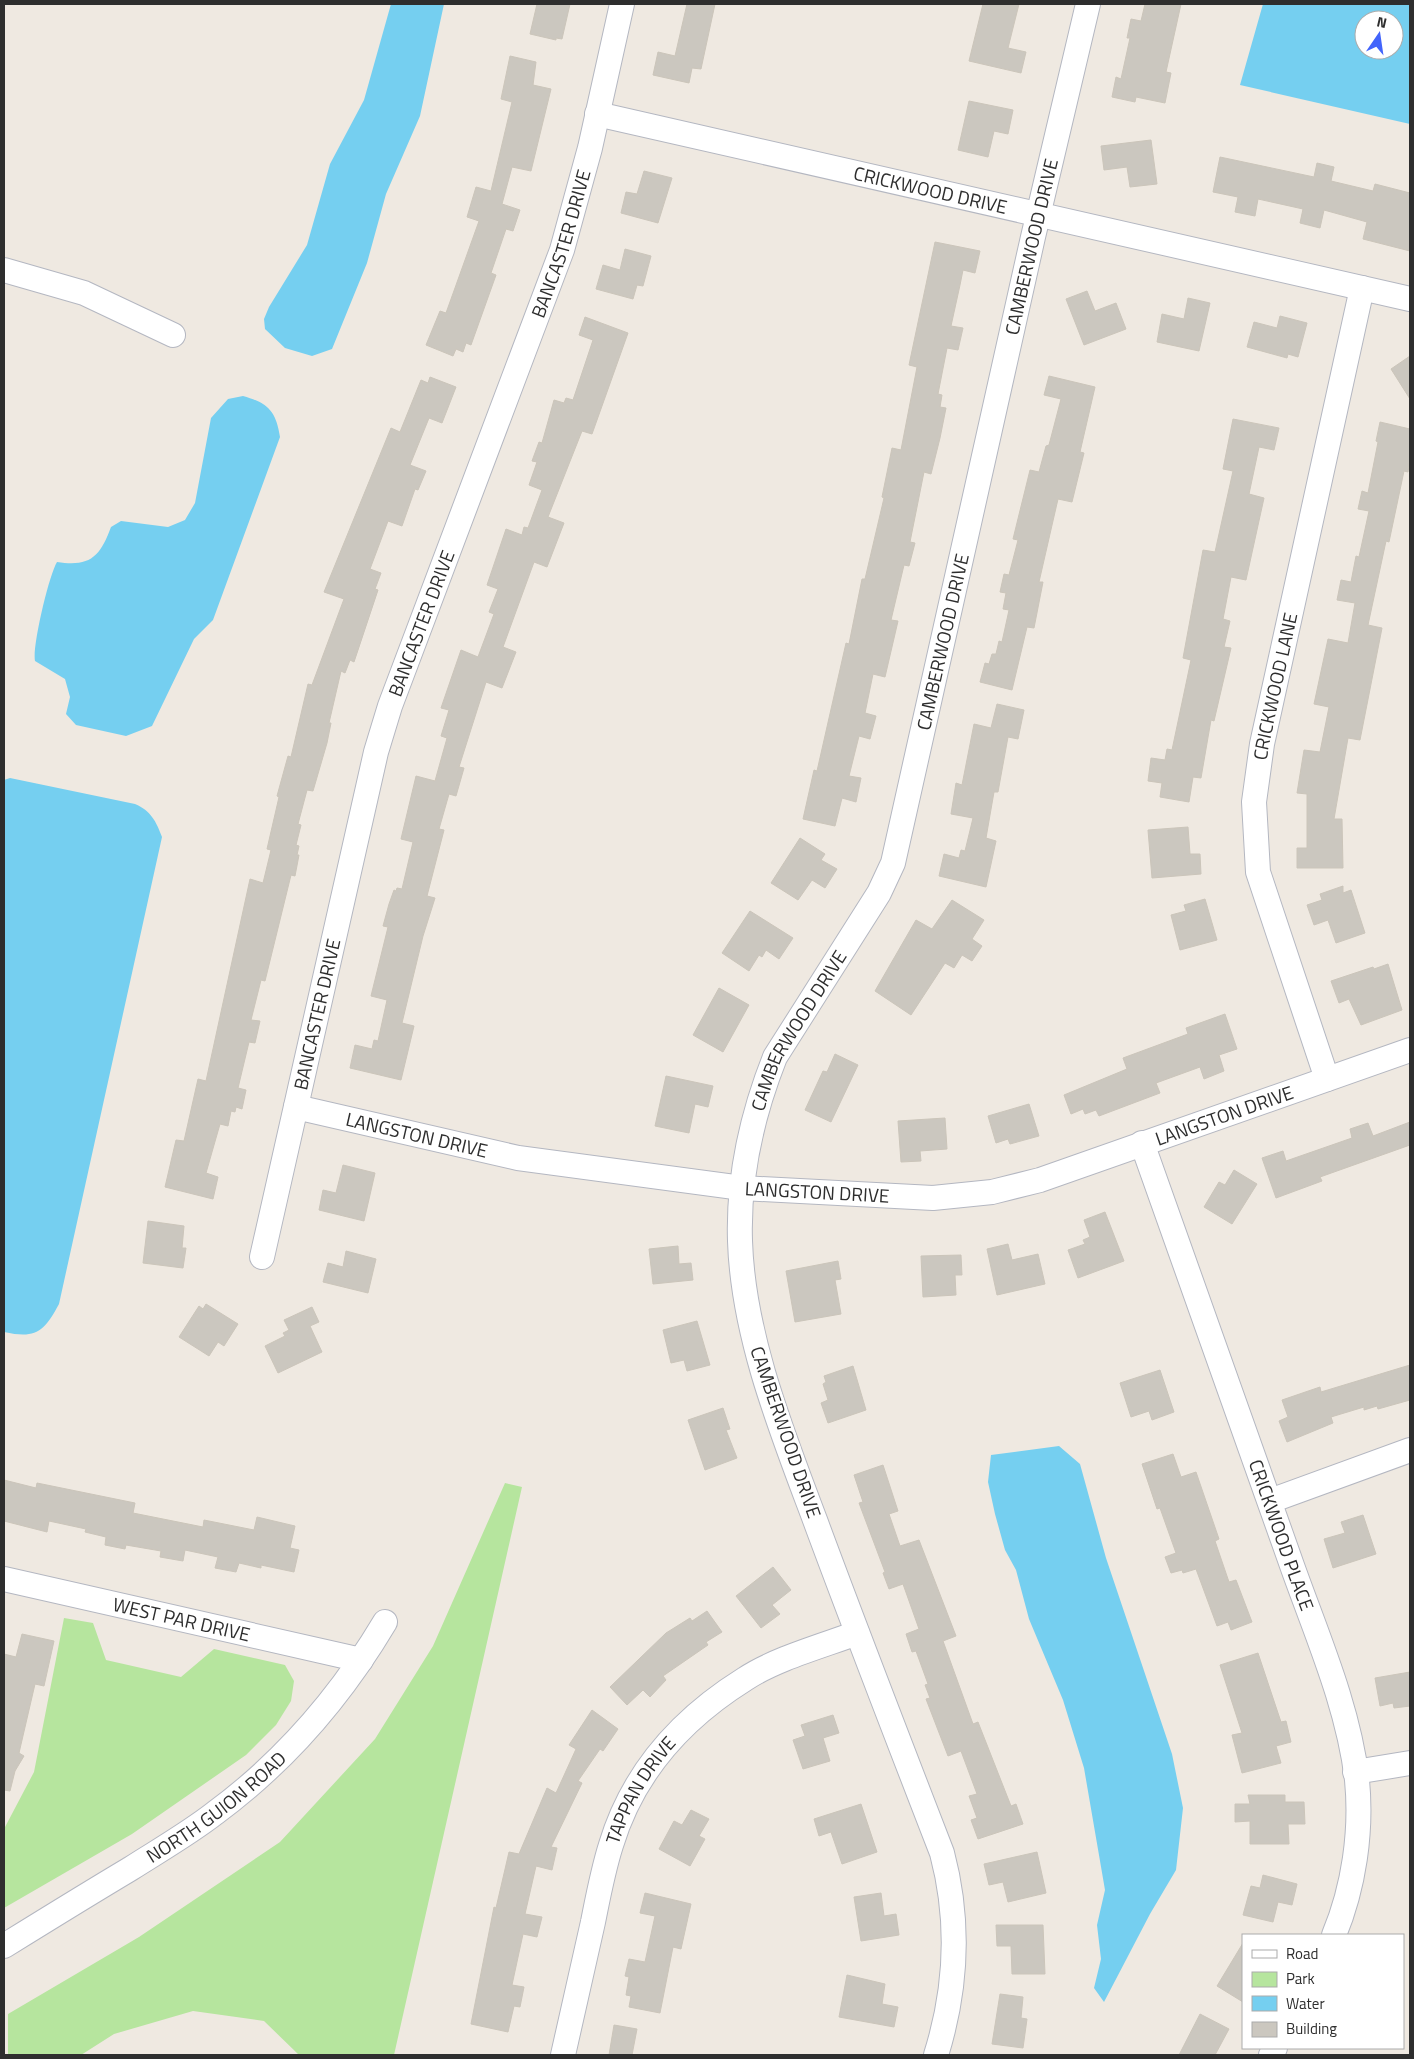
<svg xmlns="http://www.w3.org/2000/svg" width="1414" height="2059" viewBox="0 0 1414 2059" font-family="'Titillium Web',sans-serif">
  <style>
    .green { fill: #b6e59e }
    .water { fill: #75cff0; fill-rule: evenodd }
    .building { fill: #cbc7bf; stroke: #cbc5ba }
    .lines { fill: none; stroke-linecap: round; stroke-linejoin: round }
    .minor-casing { stroke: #b4b7c1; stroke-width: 26 }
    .minor { stroke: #fff; stroke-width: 24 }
    .labels { text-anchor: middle; stroke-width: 5; stroke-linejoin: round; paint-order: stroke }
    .street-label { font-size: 19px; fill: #2e2e2e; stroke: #fff }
  </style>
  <rect width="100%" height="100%" fill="#efe9e1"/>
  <path class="green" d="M 505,1483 L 522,1487 L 394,2055 L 299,2055 L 264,2021 L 193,2011 L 114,2034 L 81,2055 L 8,2055 L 8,2014 L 139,1937 L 280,1842 L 375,1739 L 433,1646 Z
    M 64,1618 L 93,1623 L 106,1660 L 181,1677 L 214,1649 L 285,1665 L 294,1681 L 291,1701 L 276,1725 L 246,1755 L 132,1834 L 4,1908 L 4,1829 L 34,1772 Z"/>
  <path class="water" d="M 391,4 L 444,4 L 420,116 L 386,194 L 367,263 L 332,349 L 312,356 L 285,348 L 265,329 L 264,319 L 269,307 L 307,245 L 330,164 L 364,100 Z
    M 1263,4 L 1410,4 L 1410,124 L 1240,85 ZM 1364,20 L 1394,20 L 1394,50 L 1364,50 Z
    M 243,396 C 268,403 276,411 280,437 L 213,620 L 194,639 L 152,726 L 126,736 L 76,725 L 66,714 L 70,697 L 65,679 L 35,661 C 32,647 49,575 57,562 C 90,567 100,557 111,527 L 121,521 L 168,527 L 185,520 L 195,503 L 211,418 L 228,399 Z
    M 10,778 L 135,804 C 151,811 156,821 162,837 L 59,1304 C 44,1332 36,1339 4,1332 L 4,780 Z
    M 1059,1446 L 1080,1464 L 1106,1558 L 1172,1754 L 1183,1808 L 1176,1870 L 1150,1914 L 1104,2002 L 1094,1988 L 1101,1959 L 1097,1925 L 1105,1890 L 1084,1768 L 1063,1700 L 1029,1619 L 1016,1570 L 1005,1550 L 995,1514 L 988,1482 L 991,1455 Z"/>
  <path class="building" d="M 537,4 L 570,4 L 562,39 L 556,38 L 556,40 L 530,34 Z
    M 687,4 L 715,4 L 701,69 L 692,68 L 689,83 L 653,75 L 658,52 L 675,56 Z
    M 983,4 L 1019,4 L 1008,48 L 1026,52 L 1021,73 L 969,61 Z
    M 1145,4 L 1181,4 L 1166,72 L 1171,73 L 1165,103 L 1136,97 L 1135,102 L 1112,97 L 1116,77 L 1121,79 L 1130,38 L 1127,38 L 1131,19 L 1141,21 Z
    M 510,56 L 536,62 L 533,85 L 551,89 L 531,171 L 512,167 L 502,204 L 520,210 L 513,231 L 506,229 L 491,273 L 496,275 L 471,345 L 466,343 L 463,352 L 456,349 L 453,356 L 426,345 L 440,311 L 446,313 L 479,221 L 467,217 L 476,187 L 491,191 L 512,102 L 501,99 Z
    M 969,101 L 1013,110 L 1008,134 L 994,131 L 988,157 L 958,150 Z
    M 1151,140 L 1157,184 L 1130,187 L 1127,167 L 1104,170 L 1101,146 Z
    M 1220,157 L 1314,177 L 1317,163 L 1334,167 L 1331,181 L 1373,191 L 1375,184 L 1410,193 L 1410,251 L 1363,239 L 1367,222 L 1324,210 L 1320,228 L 1300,223 L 1303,209 L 1258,199 L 1255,216 L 1235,212 L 1238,197 L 1213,192 Z
    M 644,171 L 672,178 L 658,223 L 621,213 L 626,192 L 637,194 Z
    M 935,242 L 980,251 L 975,273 L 963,270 L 960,285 L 951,326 L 963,328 L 958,350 L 947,348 L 938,394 L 942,395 L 940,407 L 946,408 L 940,438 L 931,474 L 924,472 L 910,542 L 915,543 L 909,566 L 904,565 L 891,620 L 898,621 L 885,677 L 873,674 L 865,713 L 876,716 L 870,739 L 859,736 L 849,776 L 861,778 L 856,802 L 842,798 L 835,826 L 803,819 L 814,770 L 817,771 L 846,643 L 849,644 L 862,579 L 865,579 L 884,498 L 882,497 L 892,448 L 901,450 L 917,367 L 909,365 Z
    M 625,249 L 651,256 L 643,286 L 637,285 L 633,299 L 596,289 L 603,265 L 620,270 Z
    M 1087,291 L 1095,311 L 1116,303 L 1126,329 L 1084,345 L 1066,299 Z
    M 1188,298 L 1210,303 L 1199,351 L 1157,342 L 1162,314 L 1184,319 Z
    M 1280,316 L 1307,323 L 1298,357 L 1288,354 L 1287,358 L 1247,347 L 1254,322 L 1277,328 Z
    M 585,317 L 628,333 L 592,434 L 582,431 L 548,517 L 564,523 L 547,567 L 534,562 L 503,647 L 516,652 L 502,688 L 486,682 L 459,767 L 464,768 L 456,796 L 449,794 L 439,829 L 444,830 L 427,896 L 435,898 L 423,936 L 402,1023 L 414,1026 L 401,1080 L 350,1068 L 355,1045 L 372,1049 L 374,1040 L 378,1041 L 387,1000 L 371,996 L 388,927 L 383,926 L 389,904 L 394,890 L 396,891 L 397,888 L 402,889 L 413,842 L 401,839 L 416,776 L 435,781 L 447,738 L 441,736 L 449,710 L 441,708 L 461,650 L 478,657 L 494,614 L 489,612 L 498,589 L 487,585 L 506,529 L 522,535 L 524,527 L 528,528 L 542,490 L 529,485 L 537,462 L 532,461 L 539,442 L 542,443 L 554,400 L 564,403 L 566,398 L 573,400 L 593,340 L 579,335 Z
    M 1410,356 L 1410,399 L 1391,369 Z
    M 1049,376 L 1095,387 L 1080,452 L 1084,453 L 1072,502 L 1058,499 L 1039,582 L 1043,582 L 1034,628 L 1027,627 L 1012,690 L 980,682 L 985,663 L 989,664 L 992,654 L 996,654 L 999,641 L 1002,642 L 1009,610 L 1003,609 L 1006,593 L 1000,592 L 1004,574 L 1009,575 L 1018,540 L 1013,539 L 1030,470 L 1039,472 L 1046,446 L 1049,445 L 1061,399 L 1044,395 Z
    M 430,377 L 456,387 L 442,423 L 429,418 L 410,465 L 426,471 L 418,490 L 415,489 L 402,526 L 388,521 L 370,569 L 381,573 L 375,589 L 378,590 L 354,662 L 350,660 L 345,673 L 341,671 L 329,723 L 331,723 L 327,743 L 313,791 L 307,790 L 298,824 L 301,825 L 296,845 L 299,846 L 297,855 L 299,855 L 295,876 L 291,875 L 265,981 L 261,980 L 251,1020 L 260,1021 L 255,1043 L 249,1042 L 238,1088 L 246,1090 L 242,1109 L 236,1107 L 235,1112 L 231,1111 L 228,1126 L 220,1124 L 206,1173 L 218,1177 L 213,1199 L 165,1187 L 176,1140 L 184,1141 L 198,1079 L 206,1081 L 250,879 L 263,883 L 271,850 L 267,849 L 279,797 L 277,796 L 288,756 L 291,757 L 308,684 L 312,685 L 344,599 L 324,592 L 391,428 L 400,432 L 421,380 L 428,383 Z
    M 1233,419 L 1279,428 L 1274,450 L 1259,447 L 1249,494 L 1264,498 L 1246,580 L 1231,577 L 1223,619 L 1230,621 L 1224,647 L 1231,648 L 1214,721 L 1211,720 L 1201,778 L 1193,777 L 1189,802 L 1160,797 L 1162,783 L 1148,781 L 1151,758 L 1165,760 L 1167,749 L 1172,750 L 1191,660 L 1183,658 L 1203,550 L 1215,552 L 1233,471 L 1223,469 Z
    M 1380,422 L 1410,429 L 1410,460 L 1408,472 L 1404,471 L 1389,542 L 1386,541 L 1368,625 L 1382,628 L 1360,740 L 1348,738 L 1334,819 L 1342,819 L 1343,868 L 1297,868 L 1297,848 L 1307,848 L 1307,794 L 1297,793 L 1304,750 L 1320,752 L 1329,707 L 1314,704 L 1328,639 L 1348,643 L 1355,603 L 1337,600 L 1341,580 L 1351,582 L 1356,556 L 1359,557 L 1369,511 L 1358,509 L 1362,491 L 1368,493 L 1378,442 L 1376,441 Z
    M 997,704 L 1024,710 L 1018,739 L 1008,737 L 998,792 L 994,792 L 986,838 L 996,841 L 986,887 L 939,876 L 944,854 L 959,858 L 961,850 L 965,851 L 973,818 L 951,814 L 956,783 L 962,785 L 974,724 L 991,728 Z
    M 1188,827 L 1190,854 L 1200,854 L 1201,874 L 1152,878 L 1148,830 Z
    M 800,838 L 825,854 L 821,860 L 837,869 L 825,888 L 812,880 L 798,900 L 771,883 Z
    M 1343,886 L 1343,893 L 1351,890 L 1365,933 L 1336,943 L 1328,920 L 1314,925 L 1307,905 L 1322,900 L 1320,894 Z
    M 1205,899 L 1217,940 L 1180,950 L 1171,915 L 1186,911 L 1184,905 Z
    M 952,900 L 984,920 L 972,939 L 982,946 L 972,961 L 962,955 L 954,968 L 945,963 L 911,1015 L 875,991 L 916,920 L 932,929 Z
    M 750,911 L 793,938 L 779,959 L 766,950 L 762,957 L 759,955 L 749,971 L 722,953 Z
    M 1388,964 L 1402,1010 L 1361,1025 L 1349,999 L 1339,1003 L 1331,981 L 1373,967 L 1374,969 Z
    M 719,988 L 749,1005 L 723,1052 L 693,1035 Z
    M 1225,1014 L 1237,1049 L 1219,1055 L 1224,1071 L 1204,1079 L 1200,1067 L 1156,1083 L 1160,1093 L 1099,1116 L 1096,1110 L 1085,1114 L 1083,1109 L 1071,1114 L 1064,1095 L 1127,1069 L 1123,1058 L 1188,1034 L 1186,1028 Z
    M 835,1054 L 858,1065 L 831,1122 L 805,1110 L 823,1071 L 827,1072 Z
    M 666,1076 L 713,1086 L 708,1107 L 695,1104 L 689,1133 L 655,1126 Z
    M 1029,1104 L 1039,1136 L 1010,1144 L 1008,1139 L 996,1143 L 988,1116 Z
    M 945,1118 L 947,1149 L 920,1151 L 921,1161 L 901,1162 L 898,1121 Z
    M 1410,1122 L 1410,1145 L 1320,1177 L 1322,1181 L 1276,1198 L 1262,1158 L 1283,1151 L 1286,1161 L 1352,1138 L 1350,1129 L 1368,1123 L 1373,1136 Z
    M 343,1165 L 375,1173 L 364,1221 L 319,1210 L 323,1190 L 336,1193 Z
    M 1234,1170 L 1257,1184 L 1232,1224 L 1204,1207 L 1219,1182 L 1225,1185 Z
    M 1105,1212 L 1124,1261 L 1078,1278 L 1068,1250 L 1085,1244 L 1083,1240 L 1090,1237 L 1084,1220 Z
    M 148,1221 L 184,1226 L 182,1248 L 186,1248 L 183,1268 L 143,1263 Z
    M 1008,1244 L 1012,1260 L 1038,1254 L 1045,1284 L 997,1295 L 987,1249 Z
    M 678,1246 L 679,1264 L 691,1263 L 693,1280 L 653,1284 L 649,1249 Z
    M 346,1251 L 376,1259 L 368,1293 L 323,1282 L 328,1263 L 343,1267 Z
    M 961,1255 L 962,1275 L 955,1275 L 956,1295 L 923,1297 L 921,1256 Z
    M 838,1261 L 841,1279 L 835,1280 L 841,1314 L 795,1322 L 786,1271 Z
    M 206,1304 L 238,1324 L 224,1346 L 218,1342 L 209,1356 L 179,1337 L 199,1306 L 203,1309 Z
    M 312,1307 L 319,1322 L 310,1326 L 322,1352 L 278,1373 L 265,1346 L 285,1336 L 283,1333 L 289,1330 L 284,1320 Z
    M 697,1321 L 710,1365 L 687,1371 L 684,1360 L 671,1363 L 663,1330 Z
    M 1410,1365 L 1410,1400 L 1378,1409 L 1377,1406 L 1364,1410 L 1364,1407 L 1331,1417 L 1333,1423 L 1287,1442 L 1279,1421 L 1288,1417 L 1282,1400 L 1320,1387 L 1321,1392 Z
    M 853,1366 L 866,1410 L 828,1423 L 821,1403 L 828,1400 L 823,1384 L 826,1382 L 824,1376 Z
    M 1160,1370 L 1174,1412 L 1152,1420 L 1149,1411 L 1131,1417 L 1120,1383 Z
    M 723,1408 L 730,1429 L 726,1430 L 737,1458 L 705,1470 L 688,1420 Z
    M 1173,1454 L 1181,1477 L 1196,1472 L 1219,1539 L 1215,1541 L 1229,1582 L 1236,1580 L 1252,1622 L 1231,1630 L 1228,1622 L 1217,1626 L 1196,1569 L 1183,1573 L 1182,1570 L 1171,1573 L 1165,1557 L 1176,1553 L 1160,1508 L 1157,1509 L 1142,1464 Z
    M 883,1465 L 898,1511 L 889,1514 L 900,1546 L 919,1540 L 956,1636 L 943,1641 L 973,1724 L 978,1722 L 1011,1806 L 1016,1804 L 1023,1824 L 978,1839 L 971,1820 L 977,1818 L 969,1796 L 977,1794 L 961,1751 L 948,1756 L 926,1699 L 930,1698 L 925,1685 L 928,1684 L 916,1651 L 912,1652 L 906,1634 L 919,1629 L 903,1584 L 889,1589 L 883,1573 L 885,1572 L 859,1503 L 863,1502 L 854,1475 Z
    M 4,1480 L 36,1488 L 37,1483 L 135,1503 L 133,1513 L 203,1527 L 204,1520 L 254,1530 L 257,1517 L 295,1526 L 290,1548 L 299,1550 L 294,1572 L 261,1565 L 261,1568 L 239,1563 L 236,1572 L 215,1568 L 218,1557 L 185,1550 L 183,1561 L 160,1557 L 161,1551 L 126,1545 L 125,1549 L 105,1545 L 106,1537 L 85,1532 L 86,1529 L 49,1521 L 47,1532 L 4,1521 Z
    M 1363,1515 L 1376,1554 L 1333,1568 L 1324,1539 L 1345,1533 L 1341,1522 Z
    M 773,1567 L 791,1590 L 772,1605 L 780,1614 L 761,1628 L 736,1596 Z
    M 707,1611 L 722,1632 L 706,1642 L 708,1645 L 663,1676 L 666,1680 L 650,1697 L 643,1690 L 627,1705 L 610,1687 L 666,1633 L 690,1618 L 692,1621 Z
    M 22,1634 L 54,1641 L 44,1686 L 35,1684 L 19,1753 L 24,1756 L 15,1771 L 10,1791 L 4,1790 L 4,1654 L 16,1657 Z
    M 1258,1653 L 1281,1722 L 1286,1721 L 1291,1742 L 1276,1746 L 1281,1763 L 1242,1773 L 1232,1735 L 1242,1733 L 1220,1665 Z
    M 1410,1672 L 1410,1706 L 1394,1708 L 1393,1703 L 1380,1706 L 1375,1678 Z
    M 592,1710 L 618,1729 L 603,1751 L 600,1749 L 578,1781 L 582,1783 L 551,1847 L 557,1848 L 552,1870 L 536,1866 L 525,1914 L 542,1917 L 537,1937 L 523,1934 L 512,1985 L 524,1987 L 520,2007 L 514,2006 L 508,2032 L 471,2024 L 494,1907 L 496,1908 L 509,1852 L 519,1854 L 547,1788 L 556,1793 L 576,1749 L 569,1745 Z
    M 833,1715 L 839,1733 L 823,1738 L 830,1761 L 803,1769 L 793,1740 L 805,1736 L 801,1725 Z
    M 1248,1795 L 1285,1795 L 1285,1802 L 1304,1802 L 1305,1824 L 1288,1824 L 1289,1844 L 1250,1844 L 1250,1821 L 1235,1822 L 1235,1804 L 1250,1804 Z
    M 861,1804 L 877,1852 L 842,1864 L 831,1832 L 819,1836 L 814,1819 Z
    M 691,1810 L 709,1819 L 699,1836 L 705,1839 L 690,1866 L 659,1849 L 674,1821 L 682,1825 Z
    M 1037,1852 L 1046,1893 L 1008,1902 L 1003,1882 L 989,1885 L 984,1864 Z
    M 1263,1875 L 1297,1884 L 1292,1905 L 1278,1902 L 1273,1922 L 1243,1915 L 1251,1886 L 1260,1888 Z
    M 645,1893 L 691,1904 L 681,1949 L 673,1947 L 660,2013 L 629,2007 L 631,1996 L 626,1995 L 629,1977 L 625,1976 L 629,1959 L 645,1962 L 655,1916 L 640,1913 Z
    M 881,1893 L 884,1916 L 896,1914 L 899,1935 L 861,1941 L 854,1897 Z
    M 996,1925 L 1043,1925 L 1045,1974 L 1012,1974 L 1011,1946 L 997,1946 Z
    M 1243,1943 L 1243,2002 L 1217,1986 Z
    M 847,1975 L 885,1984 L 882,2004 L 898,2007 L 894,2027 L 839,2017 Z
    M 1000,1994 L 1023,1997 L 1021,2018 L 1027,2019 L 1023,2048 L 992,2044 Z
    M 1200,2014 L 1229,2029 L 1215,2055 L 1179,2055 Z
    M 614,2025 L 637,2029 L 632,2055 L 609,2055 Z"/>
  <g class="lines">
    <defs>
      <g id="minor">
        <path id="s1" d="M 597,114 L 1410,299"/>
        <path d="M 4,270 L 84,293 L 173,335"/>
        <path id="s2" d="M 1327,1079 L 1258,872 L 1254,802 L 1262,744 L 1362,288"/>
        <path id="s3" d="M 296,1107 L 518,1158 L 742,1188 L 933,1198 L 992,1192 L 1040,1180 L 1410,1050"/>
        <path id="s4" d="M 1142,1143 C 1192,1281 1241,1419 1289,1557 C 1314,1629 1348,1703 1357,1780 C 1362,1831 1354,1887 1334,1935"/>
        <path id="s5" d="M 262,1257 L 376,752 L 390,706 L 562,250 L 590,148 L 622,4"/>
        <path d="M 1270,1501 L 1410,1450"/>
        <path id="s6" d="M 4,1579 L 361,1660"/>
        <path d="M 1355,1772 L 1410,1763"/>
        <path id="s7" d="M 4,1946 C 46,1920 88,1894 130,1869 C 158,1851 188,1834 215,1813 C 284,1762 341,1696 385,1622"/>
        <path id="s8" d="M 563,2055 C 573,2011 583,1967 593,1922 C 598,1897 603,1870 611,1845 C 633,1772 681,1719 745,1679 C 775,1659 822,1646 857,1633"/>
        <path id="s9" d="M 936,2055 C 957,1988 960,1921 942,1853 C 899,1742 856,1631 815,1520 C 782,1432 743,1336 740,1241 C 738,1179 752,1115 775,1057 L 879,893 L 893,863 L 1033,237 L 1088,4"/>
        <path d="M 1271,2055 L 1275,2048"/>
      </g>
    </defs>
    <use href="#minor" class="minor-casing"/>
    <use href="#minor" class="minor"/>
  </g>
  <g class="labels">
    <g class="street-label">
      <text dy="7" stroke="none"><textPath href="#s1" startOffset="342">CRICKWOOD DRIVE</textPath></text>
      <text dy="7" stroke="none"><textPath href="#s5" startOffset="1059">BANCASTER DRIVE</textPath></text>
      <text dy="7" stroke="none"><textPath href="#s9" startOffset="1899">CAMBERWOOD DRIVE</textPath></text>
      <text dy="7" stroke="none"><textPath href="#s5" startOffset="654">BANCASTER DRIVE</textPath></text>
      <text dy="7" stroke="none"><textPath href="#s9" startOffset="1494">CAMBERWOOD DRIVE</textPath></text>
      <text dy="7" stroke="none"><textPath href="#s2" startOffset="406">CRICKWOOD LANE</textPath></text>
      <text dy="7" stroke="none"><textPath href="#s5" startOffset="249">BANCASTER DRIVE</textPath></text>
      <text dy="7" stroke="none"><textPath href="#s9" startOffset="1074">CAMBERWOOD DRIVE</textPath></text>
      <text dy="7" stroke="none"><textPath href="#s3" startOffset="949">LANGSTON DRIVE</textPath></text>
      <text dy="7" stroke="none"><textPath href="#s3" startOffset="124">LANGSTON DRIVE</textPath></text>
      <text dy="7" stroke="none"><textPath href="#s3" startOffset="529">LANGSTON DRIVE</textPath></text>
      <text transform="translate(786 1432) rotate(71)" y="7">CAMBERWOOD DRIVE</text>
      <text dy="7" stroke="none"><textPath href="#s4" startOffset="416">CRICKWOOD PLACE</textPath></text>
      <text dy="7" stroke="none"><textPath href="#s6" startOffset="182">WEST PAR DRIVE</textPath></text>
      <text dy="7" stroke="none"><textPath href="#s8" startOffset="278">TAPPAN DRIVE</textPath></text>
      <text dy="7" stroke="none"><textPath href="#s7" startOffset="254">NORTH GUION ROAD</textPath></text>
    </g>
  </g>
  <rect width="1414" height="2059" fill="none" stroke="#2e2e2e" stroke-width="10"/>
  <rect x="1242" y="1934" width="162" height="115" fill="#ffffff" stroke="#ababab"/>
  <rect x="1252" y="1950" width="25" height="8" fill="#ffffff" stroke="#ababab"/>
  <text x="1286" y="1959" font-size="15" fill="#2e2e2e">Road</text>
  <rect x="1252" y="1972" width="25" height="15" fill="#b6e59e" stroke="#ababab"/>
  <text x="1286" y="1984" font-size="15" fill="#2e2e2e">Park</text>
  <rect x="1252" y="1996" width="25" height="15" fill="#75cff0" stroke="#ababab"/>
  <text x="1286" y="2009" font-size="15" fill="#2e2e2e">Water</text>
  <rect x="1252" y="2022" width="25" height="15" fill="#cbc7bf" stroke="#ababab"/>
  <text x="1286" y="2034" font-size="15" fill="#2e2e2e">Building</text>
  <g transform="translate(1379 35) rotate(13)"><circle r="24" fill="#ffffff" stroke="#ababab"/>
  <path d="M0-4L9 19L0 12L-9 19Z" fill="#4264fb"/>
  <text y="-8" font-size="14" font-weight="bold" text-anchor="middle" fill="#2e2e2e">N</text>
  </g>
</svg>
